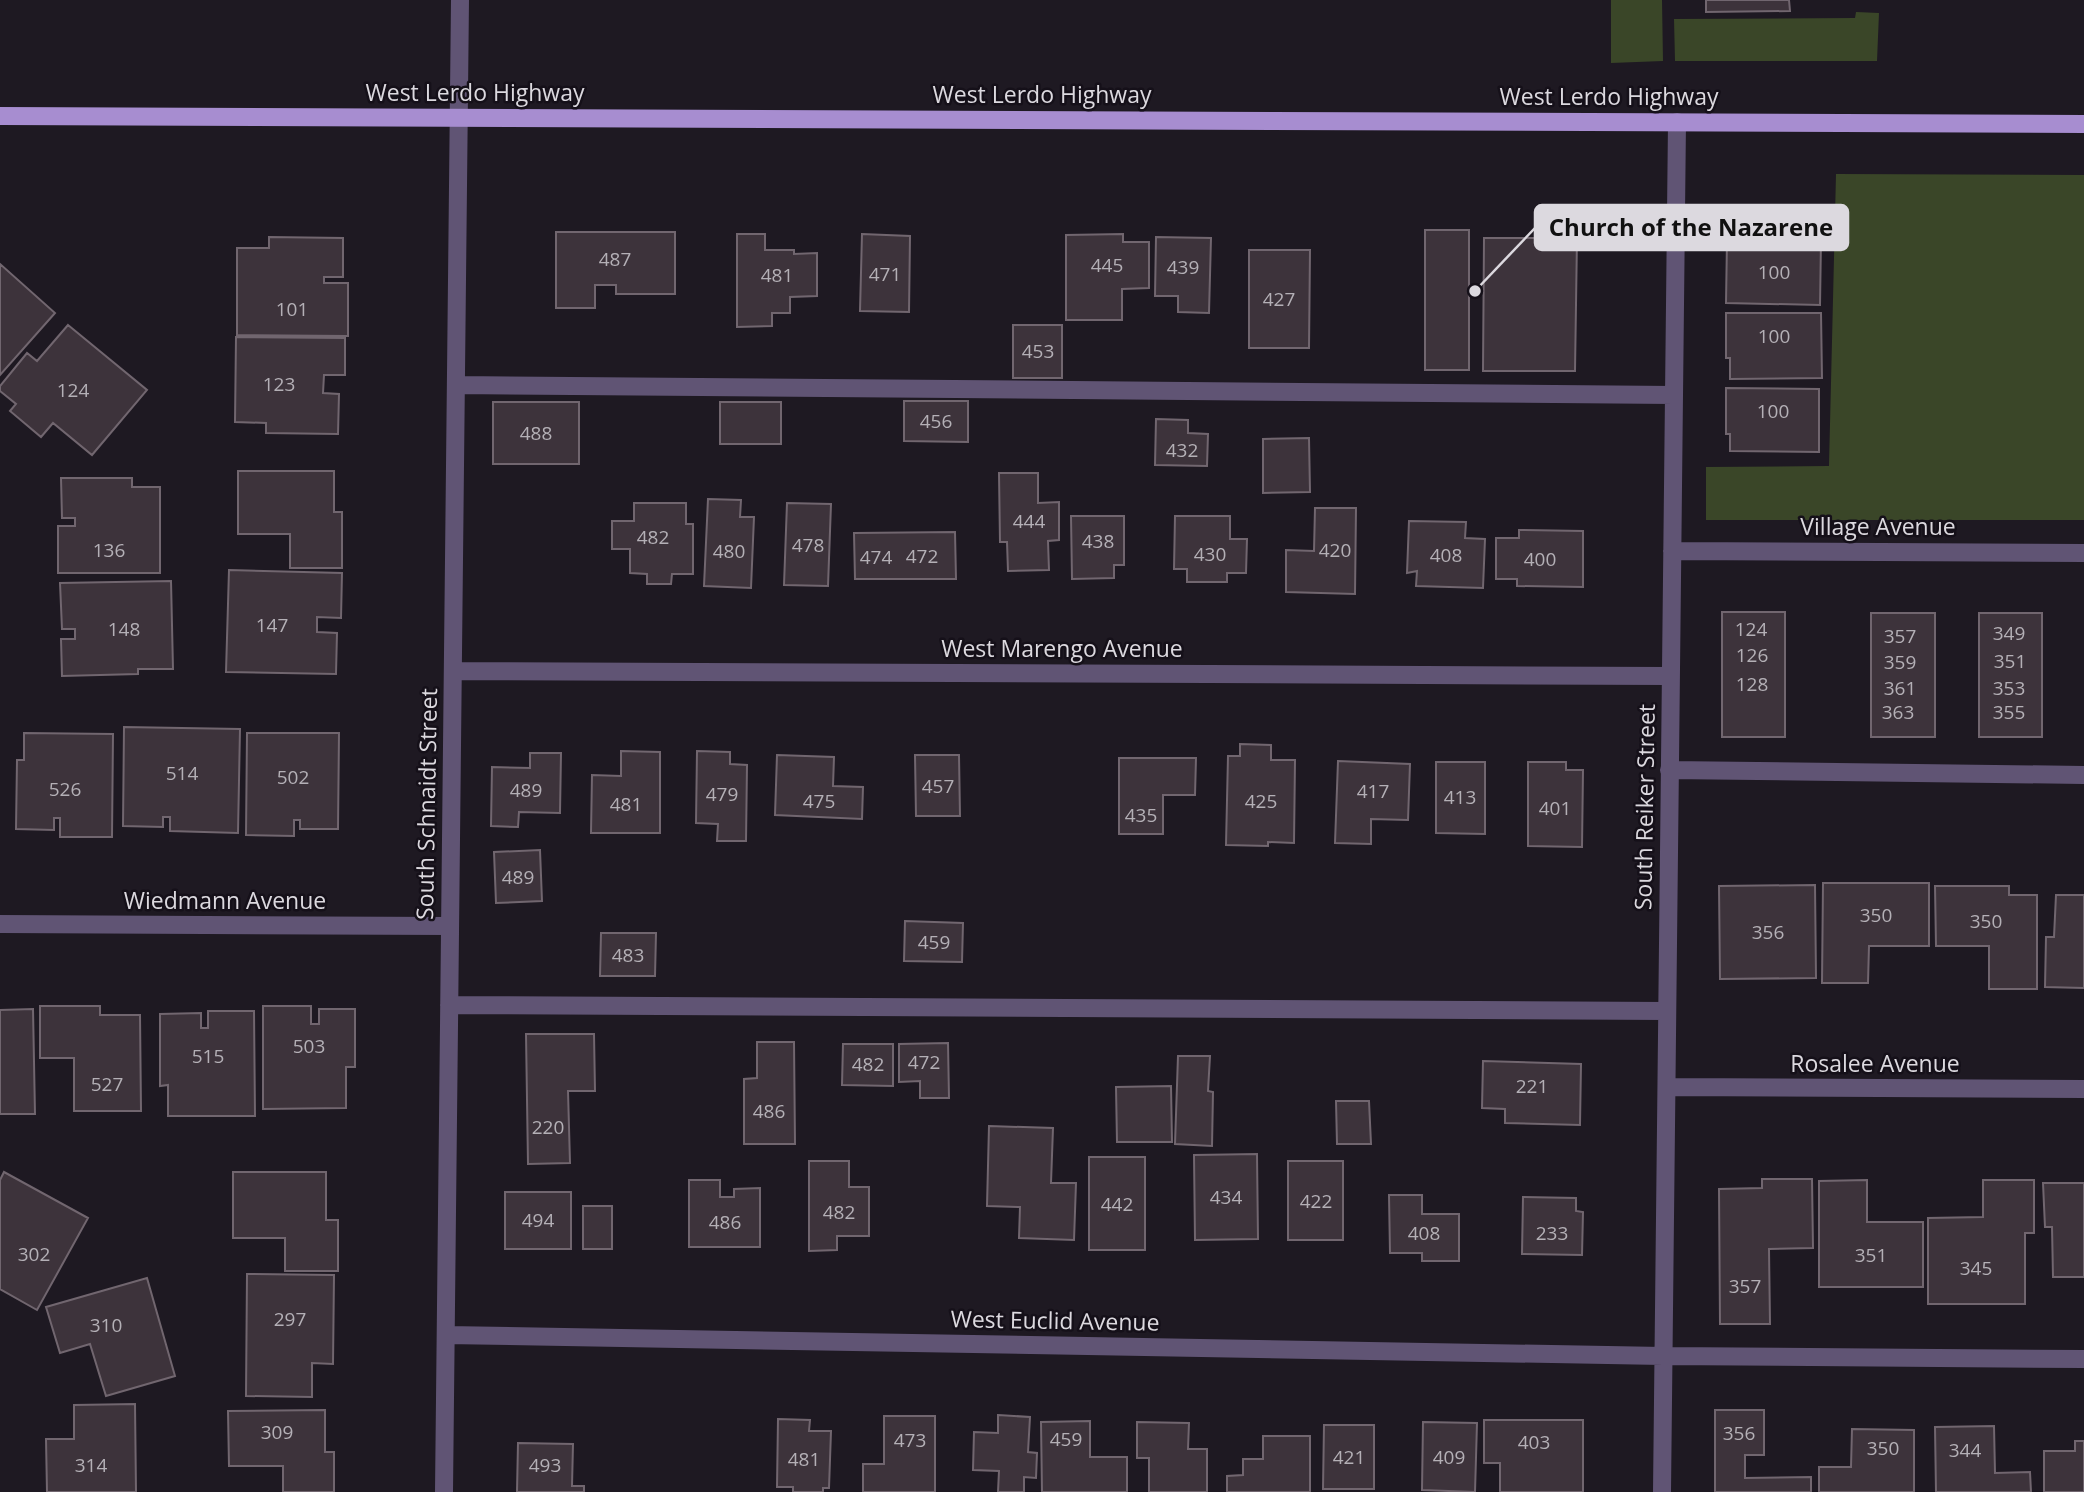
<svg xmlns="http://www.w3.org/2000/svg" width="2084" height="1492" viewBox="0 0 2084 1492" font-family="'Open Sans',sans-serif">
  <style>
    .green { fill: #3a4628 }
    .building { fill: #3d333b; stroke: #71666f; stroke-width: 2 }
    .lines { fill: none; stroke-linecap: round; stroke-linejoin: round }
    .minor { stroke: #605474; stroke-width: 18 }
    .major { stroke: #a78dd0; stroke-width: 18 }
    .labels { text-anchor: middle; stroke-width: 5; stroke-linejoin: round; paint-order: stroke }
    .number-label { font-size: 19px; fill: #b4b0b6 }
    .street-label { font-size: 23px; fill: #dcd9df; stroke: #151019 }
    .leader { fill: none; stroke: #dcd9df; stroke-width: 2.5 }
    .callout-dot { fill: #dcd9df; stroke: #151019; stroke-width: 2.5 }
    .callout { fill: #dcd9df; stroke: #dcd9df; stroke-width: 2.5 }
    .callout-label { font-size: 24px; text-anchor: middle; font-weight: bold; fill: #111 }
  </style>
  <rect width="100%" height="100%" fill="#1e1922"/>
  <path class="green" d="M 1611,0 L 1662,0 L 1663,61 L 1611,63 Z
    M 1856,12 L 1879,13 L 1877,61 L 1675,61 L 1674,19 L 1855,18 Z
    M 1836,174 L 2084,175 L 2084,520 L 1706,520 L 1706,467 L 1829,466 Z"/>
  <path class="building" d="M 1706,0 L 1789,0 L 1790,11 L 1706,12 Z
    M 1783,228 L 1803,228 L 1803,240 L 1821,240 L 1820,305 L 1726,303 L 1727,240 L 1783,240 Z
    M 1425,230 L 1469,230 L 1469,370 L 1425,370 Z
    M 556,232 L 675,232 L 675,294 L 616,294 L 616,285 L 595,285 L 595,308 L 556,308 Z
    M 737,234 L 765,234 L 765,250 L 794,250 L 794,254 L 817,253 L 817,296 L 790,297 L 790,313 L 772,313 L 772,326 L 737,327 Z
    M 862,234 L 910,236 L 909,312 L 860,311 Z
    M 1123,234 L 1123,242 L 1149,242 L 1149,288 L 1122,289 L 1122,320 L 1066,320 L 1066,235 Z
    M 269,237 L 343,238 L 343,277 L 324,277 L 324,283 L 348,283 L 348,336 L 237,335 L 237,248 L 269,248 Z
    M 1156,237 L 1211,238 L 1209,313 L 1178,312 L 1178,296 L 1155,296 Z
    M 1484,238 L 1577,238 L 1575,371 L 1483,371 Z
    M 1249,250 L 1310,250 L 1309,348 L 1249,348 Z
    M 0,264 L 55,313 L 0,375 Z
    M 1726,313 L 1821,313 L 1822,378 L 1730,379 L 1730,358 L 1726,358 Z
    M 68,325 L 147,390 L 92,455 L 53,423 L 41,437 L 10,411 L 16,404 L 0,391 L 0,386 L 27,353 L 37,361 Z
    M 1013,325 L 1062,325 L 1062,378 L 1013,378 Z
    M 236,337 L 345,338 L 345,375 L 324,375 L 323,393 L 339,394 L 338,434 L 266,433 L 266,423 L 235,422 Z
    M 1726,388 L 1819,389 L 1819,452 L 1730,451 L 1730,434 L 1726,434 Z
    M 904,401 L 968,401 L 968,442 L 904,441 Z
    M 493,402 L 579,402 L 579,464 L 493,464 Z
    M 720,402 L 781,402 L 781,444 L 720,444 Z
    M 1156,419 L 1188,420 L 1188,433 L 1208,434 L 1207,466 L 1155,465 Z
    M 1309,438 L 1310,492 L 1263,493 L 1263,439 Z
    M 238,471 L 334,471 L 334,512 L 342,512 L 342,568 L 290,568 L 290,534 L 238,534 Z
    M 999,473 L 1038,473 L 1038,503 L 1059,502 L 1059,540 L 1048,541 L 1049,570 L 1008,571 L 1007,542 L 1000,542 Z
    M 61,478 L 132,478 L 132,487 L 160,487 L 160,573 L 58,573 L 58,526 L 75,526 L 75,518 L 62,518 Z
    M 708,499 L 741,500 L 740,517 L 754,517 L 751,588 L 704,586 Z
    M 634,503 L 686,503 L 686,524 L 693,524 L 693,574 L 672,574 L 671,584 L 647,584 L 647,574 L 630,573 L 630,549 L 612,549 L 612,521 L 634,521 Z
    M 787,503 L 831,504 L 828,586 L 784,585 Z
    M 1315,508 L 1356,508 L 1355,594 L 1286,592 L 1286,550 L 1314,551 Z
    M 1071,516 L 1124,516 L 1124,565 L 1114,565 L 1114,578 L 1072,579 Z
    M 1175,516 L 1230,516 L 1230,539 L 1247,539 L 1246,573 L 1227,573 L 1227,582 L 1187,582 L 1187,569 L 1174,569 Z
    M 1409,521 L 1466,522 L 1465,538 L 1485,539 L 1483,588 L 1416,586 L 1417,571 L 1407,573 Z
    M 1519,530 L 1583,531 L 1583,587 L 1517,586 L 1517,579 L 1496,579 L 1496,538 L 1519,538 Z
    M 955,532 L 956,579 L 855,579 L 854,533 Z
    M 229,570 L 342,573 L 341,618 L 317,617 L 317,632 L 337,633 L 336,674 L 226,672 Z
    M 171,581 L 173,669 L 138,669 L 138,674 L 62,676 L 61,639 L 75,639 L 75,629 L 62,629 L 60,583 Z
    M 1722,612 L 1785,612 L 1785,737 L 1722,737 Z
    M 1871,613 L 1935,613 L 1935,737 L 1871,737 Z
    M 1979,613 L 2042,613 L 2042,737 L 1979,737 Z
    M 124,727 L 240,729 L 238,833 L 170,831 L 170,817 L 163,817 L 163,827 L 123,826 Z
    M 24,733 L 113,734 L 112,837 L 60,837 L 60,818 L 54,818 L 54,830 L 16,829 L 17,760 L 24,760 Z
    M 247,733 L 339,733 L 338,829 L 300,829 L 300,820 L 294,820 L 294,836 L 246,835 Z
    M 1240,744 L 1271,745 L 1271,760 L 1295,760 L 1294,843 L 1268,842 L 1268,846 L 1226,845 L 1228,756 L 1240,756 Z
    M 621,751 L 660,752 L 660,833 L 591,833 L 592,775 L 621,776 Z
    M 697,751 L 730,752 L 730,764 L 747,765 L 746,841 L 717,841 L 718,824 L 696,823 Z
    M 530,753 L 561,753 L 560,813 L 519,812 L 518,827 L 491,826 L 492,767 L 530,768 Z
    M 777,755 L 834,757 L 833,786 L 863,787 L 862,819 L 775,815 Z
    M 915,755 L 959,755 L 960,816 L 916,816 Z
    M 1119,758 L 1196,758 L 1195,795 L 1163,795 L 1163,834 L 1119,834 Z
    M 1338,761 L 1410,764 L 1408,820 L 1371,819 L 1371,844 L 1335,843 Z
    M 1436,762 L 1485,762 L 1485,834 L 1436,833 Z
    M 1528,762 L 1566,762 L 1566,770 L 1583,770 L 1582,847 L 1528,846 Z
    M 540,850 L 542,901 L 496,903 L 494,852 Z
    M 1823,883 L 1929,883 L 1929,946 L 1869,946 L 1868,983 L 1822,983 Z
    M 1815,885 L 1816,978 L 1720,979 L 1719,886 Z
    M 1935,886 L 2009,886 L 2009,895 L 2037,895 L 2037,989 L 1989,989 L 1989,946 L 1936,946 Z
    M 2056,895 L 2084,895 L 2084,988 L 2045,987 L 2046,937 L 2054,937 Z
    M 905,921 L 963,923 L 962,962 L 904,961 Z
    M 601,933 L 656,933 L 655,976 L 600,976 Z
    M 40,1006 L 100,1006 L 100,1015 L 140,1015 L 141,1111 L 74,1111 L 74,1058 L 40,1058 Z
    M 263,1006 L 311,1006 L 311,1024 L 319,1024 L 319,1009 L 355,1009 L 355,1067 L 346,1067 L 346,1108 L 263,1109 Z
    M 33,1009 L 35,1114 L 0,1114 L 0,1010 Z
    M 208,1011 L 254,1011 L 255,1116 L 168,1116 L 168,1085 L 160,1086 L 160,1014 L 201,1013 L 201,1028 L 208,1028 Z
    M 526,1034 L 594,1034 L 595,1091 L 568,1091 L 570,1163 L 528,1164 Z
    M 757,1042 L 794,1042 L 795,1144 L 744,1144 L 744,1079 L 757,1078 Z
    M 948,1043 L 949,1098 L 920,1098 L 920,1081 L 899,1082 L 899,1044 Z
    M 843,1044 L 893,1044 L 893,1086 L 842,1085 Z
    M 1178,1056 L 1210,1056 L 1208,1091 L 1213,1092 L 1212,1146 L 1175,1144 Z
    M 1483,1061 L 1581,1064 L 1580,1125 L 1505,1123 L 1505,1109 L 1482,1108 Z
    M 1171,1086 L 1172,1142 L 1117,1142 L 1116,1087 Z
    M 1336,1101 L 1369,1101 L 1371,1144 L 1337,1144 Z
    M 989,1126 L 1053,1128 L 1051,1183 L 1076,1183 L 1074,1240 L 1019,1238 L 1020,1207 L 987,1206 Z
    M 1257,1154 L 1258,1239 L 1195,1240 L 1194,1155 Z
    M 1089,1157 L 1145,1157 L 1145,1250 L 1089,1250 Z
    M 809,1161 L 849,1161 L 849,1187 L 869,1187 L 869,1236 L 837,1236 L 837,1250 L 809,1251 Z
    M 1288,1161 L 1343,1161 L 1343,1240 L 1288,1240 Z
    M 4,1172 L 88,1218 L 37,1310 L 0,1289 L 0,1180 Z
    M 233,1172 L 326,1172 L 326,1220 L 338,1220 L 338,1271 L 285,1271 L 285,1238 L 233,1238 Z
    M 1762,1179 L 1812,1179 L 1813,1248 L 1769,1249 L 1770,1324 L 1720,1324 L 1719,1189 L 1762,1188 Z
    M 689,1180 L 720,1180 L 720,1197 L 734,1197 L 734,1189 L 760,1188 L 760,1247 L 689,1247 Z
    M 1867,1180 L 1867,1222 L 1923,1222 L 1923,1287 L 1819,1287 L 1819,1181 Z
    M 1983,1180 L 2034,1180 L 2034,1233 L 2025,1233 L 2025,1304 L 1928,1304 L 1928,1218 L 1983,1217 Z
    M 2043,1183 L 2084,1183 L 2084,1277 L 2053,1277 L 2052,1227 L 2045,1227 Z
    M 505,1192 L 571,1192 L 571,1249 L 505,1249 Z
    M 1389,1195 L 1422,1195 L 1422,1214 L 1459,1214 L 1459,1261 L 1422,1261 L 1422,1253 L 1390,1253 Z
    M 1523,1197 L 1576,1198 L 1576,1211 L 1583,1212 L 1582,1255 L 1522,1254 Z
    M 583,1206 L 612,1206 L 612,1249 L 583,1249 Z
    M 247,1274 L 334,1275 L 333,1364 L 312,1363 L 312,1397 L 246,1396 Z
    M 147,1278 L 175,1376 L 106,1396 L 90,1344 L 60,1353 L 46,1307 Z
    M 135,1404 L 136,1492 L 47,1492 L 46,1439 L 74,1439 L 74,1405 Z
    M 325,1410 L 325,1452 L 334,1452 L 334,1492 L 283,1492 L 283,1466 L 229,1466 L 228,1411 Z
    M 1715,1410 L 1764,1410 L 1764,1455 L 1745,1455 L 1745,1478 L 1811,1477 L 1811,1492 L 1715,1492 Z
    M 998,1415 L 1030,1417 L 1028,1452 L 1037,1453 L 1036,1478 L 1024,1477 L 1024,1492 L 998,1492 L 999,1471 L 973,1470 L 974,1432 L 998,1433 Z
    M 884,1416 L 935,1416 L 935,1492 L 863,1492 L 863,1464 L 884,1464 Z
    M 778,1419 L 810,1420 L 809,1431 L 831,1431 L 829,1488 L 823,1488 L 823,1492 L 793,1492 L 793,1487 L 777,1487 Z
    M 1484,1420 L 1583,1420 L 1583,1492 L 1500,1492 L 1500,1463 L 1484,1463 Z
    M 1090,1421 L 1090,1457 L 1127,1457 L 1127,1492 L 1042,1492 L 1041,1422 Z
    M 1137,1422 L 1189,1423 L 1188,1449 L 1207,1449 L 1207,1492 L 1149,1492 L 1149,1458 L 1137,1458 Z
    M 1423,1422 L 1477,1423 L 1475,1492 L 1422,1490 Z
    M 1324,1425 L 1374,1425 L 1374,1489 L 1323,1489 Z
    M 1994,1426 L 1995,1473 L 2030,1472 L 2031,1492 L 1936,1492 L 1935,1427 Z
    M 1852,1429 L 1914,1430 L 1914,1492 L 1819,1492 L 1819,1467 L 1851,1467 Z
    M 1263,1436 L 1310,1436 L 1310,1492 L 1227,1492 L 1227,1476 L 1243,1475 L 1243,1459 L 1263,1459 Z
    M 2075,1441 L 2084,1441 L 2084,1492 L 2044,1492 L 2044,1451 L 2075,1451 Z
    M 518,1443 L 573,1444 L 572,1486 L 584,1486 L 584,1492 L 517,1492 Z"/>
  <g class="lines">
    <path class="minor" d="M 456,385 L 1674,395
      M 1672,551 L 2084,553
      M 453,671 L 1670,676
      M 1669,770 L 2084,775
      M 0,924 L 450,926
      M 449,1005 L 1667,1011
      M 1667,1087 L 2084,1089
      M 446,1335 L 1663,1356 L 2084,1359
      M 444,1492 L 460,0
      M 1662,1492 L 1677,122"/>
    <path class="major" d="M 0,116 L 2084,124"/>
  </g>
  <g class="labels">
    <g class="number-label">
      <text x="615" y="266">487</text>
      <text x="1107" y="272">445</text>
      <text x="1183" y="274">439</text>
      <text x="1774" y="279">100</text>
      <text x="885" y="281">471</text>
      <text x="777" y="282">481</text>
      <text x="1279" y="306">427</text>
      <text x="292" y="316">101</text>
      <text x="1774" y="343">100</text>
      <text x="1038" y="358">453</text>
      <text x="279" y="391">123</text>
      <text x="73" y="397">124</text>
      <text x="1773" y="418">100</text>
      <text x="936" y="428">456</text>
      <text x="536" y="440">488</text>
      <text x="1182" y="457">432</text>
      <text x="1029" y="528">444</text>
      <text x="653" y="544">482</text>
      <text x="1098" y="548">438</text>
      <text x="808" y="552">478</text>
      <text x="109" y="557">136</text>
      <text x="1335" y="557">420</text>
      <text x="729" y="558">480</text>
      <text x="1210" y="561">430</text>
      <text x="1446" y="562">408</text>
      <text x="922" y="563">472</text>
      <text x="876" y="564">474</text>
      <text x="1540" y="566">400</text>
      <text x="272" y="632">147</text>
      <text x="124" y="636">148</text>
      <text x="1751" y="636">124</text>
      <text x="2009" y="640">349</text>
      <text x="1900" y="643">357</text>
      <text x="1752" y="662">126</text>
      <text x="2010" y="668">351</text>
      <text x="1900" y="669">359</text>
      <text x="1752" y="691">128</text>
      <text x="1900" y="695">361</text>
      <text x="2009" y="695">353</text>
      <text x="1898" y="719">363</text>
      <text x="2009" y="719">355</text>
      <text x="182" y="780">514</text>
      <text x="293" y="784">502</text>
      <text x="938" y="793">457</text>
      <text x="65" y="796">526</text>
      <text x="526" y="797">489</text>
      <text x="1373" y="798">417</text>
      <text x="722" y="801">479</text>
      <text x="1460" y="804">413</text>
      <text x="819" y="808">475</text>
      <text x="1261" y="808">425</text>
      <text x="626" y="811">481</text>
      <text x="1555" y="815">401</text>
      <text x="1141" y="822">435</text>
      <text x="518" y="884">489</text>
      <text x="1876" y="922">350</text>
      <text x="1986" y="928">350</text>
      <text x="1768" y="939">356</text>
      <text x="934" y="949">459</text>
      <text x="628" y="962">483</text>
      <text x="309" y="1053">503</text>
      <text x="208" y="1063">515</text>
      <text x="924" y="1069">472</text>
      <text x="868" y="1071">482</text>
      <text x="107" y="1091">527</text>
      <text x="1532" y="1093">221</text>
      <text x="769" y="1118">486</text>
      <text x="548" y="1134">220</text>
      <text x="1226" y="1204">434</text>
      <text x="1316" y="1208">422</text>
      <text x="1117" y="1211">442</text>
      <text x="839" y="1219">482</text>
      <text x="538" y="1227">494</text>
      <text x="725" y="1229">486</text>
      <text x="1424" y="1240">408</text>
      <text x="1552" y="1240">233</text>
      <text x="34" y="1261">302</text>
      <text x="1871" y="1262">351</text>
      <text x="1976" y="1275">345</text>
      <text x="1745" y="1293">357</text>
      <text x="290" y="1326">297</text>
      <text x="106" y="1332">310</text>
      <text x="277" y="1439">309</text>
      <text x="1739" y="1440">356</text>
      <text x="1066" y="1446">459</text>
      <text x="910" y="1447">473</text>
      <text x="1534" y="1449">403</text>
      <text x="1883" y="1455">350</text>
      <text x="1965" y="1457">344</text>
      <text x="1349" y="1464">421</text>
      <text x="1449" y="1464">409</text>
      <text x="804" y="1466">481</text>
      <text x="91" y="1472">314</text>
      <text x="545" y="1472">493</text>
    </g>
    <g class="street-label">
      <text x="475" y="101">West Lerdo Highway</text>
      <text x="1042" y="103">West Lerdo Highway</text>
      <text x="1609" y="105">West Lerdo Highway</text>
      <text x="1878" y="535">Village Avenue</text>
      <text x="1062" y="657">West Marengo Avenue</text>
      <text transform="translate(427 804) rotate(-89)" y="8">South Schnaidt Street</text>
      <text transform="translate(1645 807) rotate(-89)" y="8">South Reiker Street</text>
      <text x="225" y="909">Wiedmann Avenue</text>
      <text x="1875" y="1072">Rosalee Avenue</text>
      <text transform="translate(1055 1321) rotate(1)" y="8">West Euclid Avenue</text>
    </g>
  </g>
  <path class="leader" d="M1475 291L1535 228"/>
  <circle class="callout-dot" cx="1475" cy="291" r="7"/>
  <rect class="callout" x="1535" y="205" width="313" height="45" rx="7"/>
  <g class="callout-label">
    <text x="1691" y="236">Church of the Nazarene</text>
  </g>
</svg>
